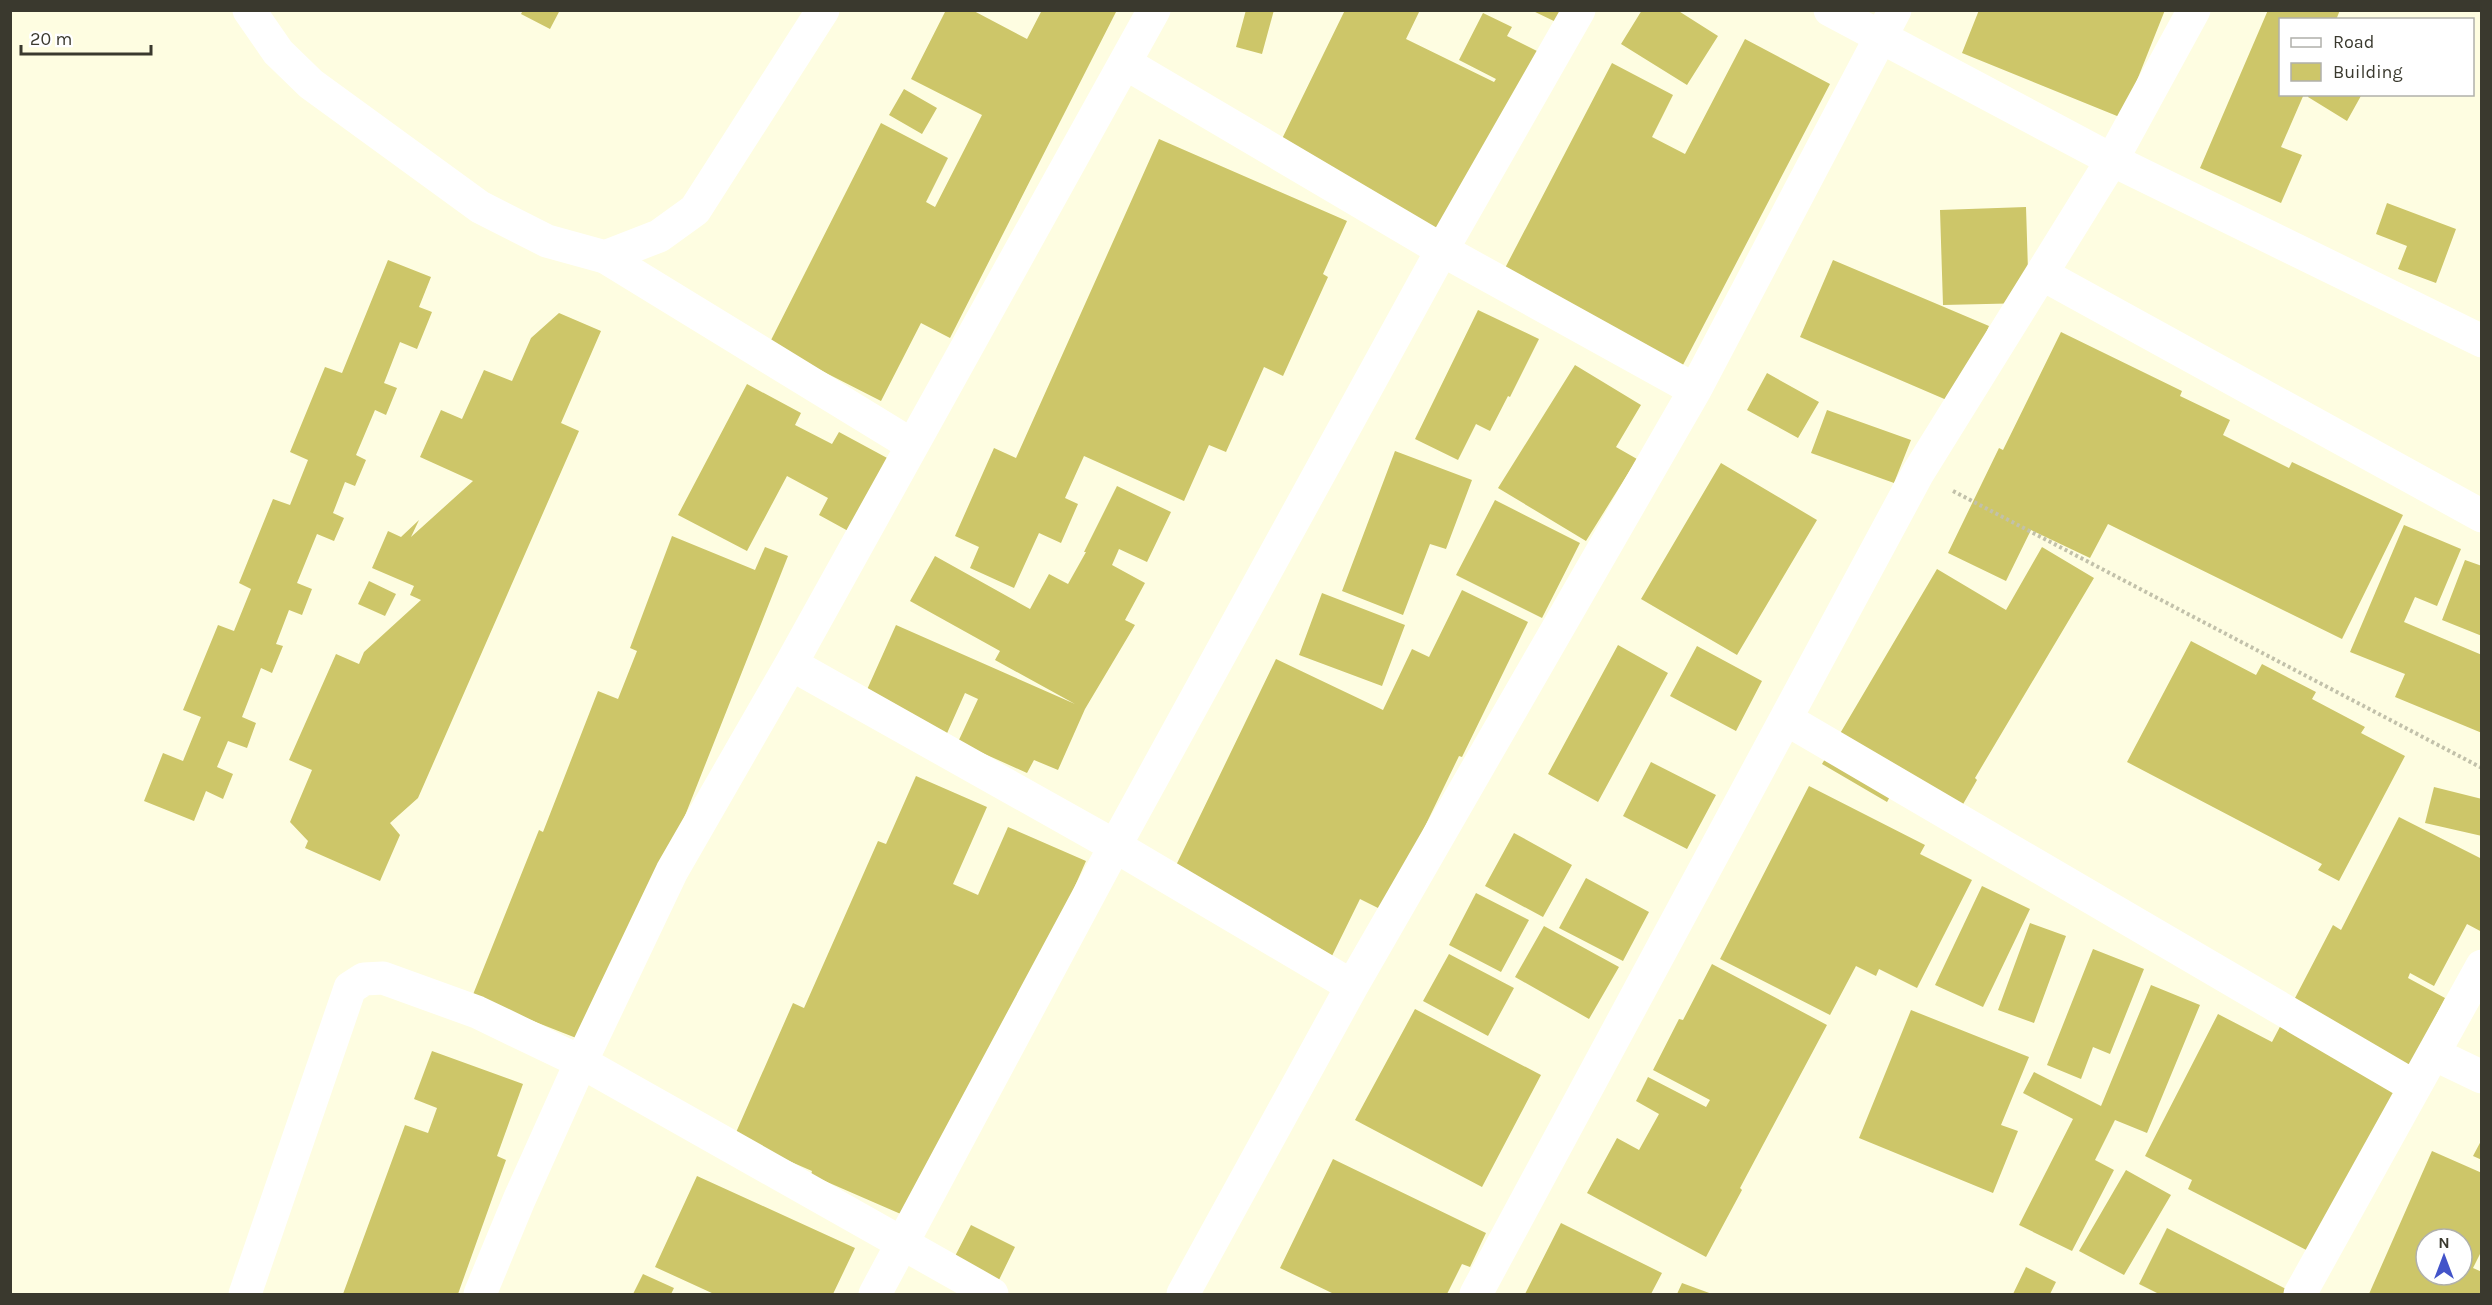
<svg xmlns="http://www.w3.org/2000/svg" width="2492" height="1305" viewBox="0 0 2492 1305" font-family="Karla,sans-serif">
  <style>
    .building { fill: #cdc669; fill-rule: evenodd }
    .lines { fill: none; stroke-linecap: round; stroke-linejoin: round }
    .path { stroke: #c2c1aa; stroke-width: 4; stroke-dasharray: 3 3; stroke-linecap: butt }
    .minor { stroke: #fff; stroke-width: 33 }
    .secondary { stroke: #fff; stroke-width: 33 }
  </style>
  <rect width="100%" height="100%" fill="#fefde1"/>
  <path class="building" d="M 523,10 L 560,10 L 550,29 L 521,14 Z
    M 946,10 L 972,10 L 1027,39 L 1042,10 L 1117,10 L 950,338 L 921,323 L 881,401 L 769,344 L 881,123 L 948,158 L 926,202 L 935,207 L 982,115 L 911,79 Z
    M 1246,10 L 1274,10 L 1262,54 L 1236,47 Z
    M 1345,10 L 1420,10 L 1406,39 L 1494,82 L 1496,79 L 1459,60 L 1483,13 L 1512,27 L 1507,36 L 1549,57 L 1439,233 L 1278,147 Z
    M 1531,10 L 1564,10 L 1558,23 Z
    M 1642,10 L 1677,10 L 1718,36 L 1687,85 L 1621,44 Z
    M 1979,10 L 2165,10 L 2122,118 L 1962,53 Z
    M 2268,10 L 2340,10 L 2336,20 L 2280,20 L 2280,94 L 2304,94 L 2281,147 L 2302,155 L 2281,203 L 2200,168 Z
    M 1745,39 L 1830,84 L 1673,384 L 1504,270 L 1612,63 L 1673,95 L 1652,137 L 1685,154 Z
    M 904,89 L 937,108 L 922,134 L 889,115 Z
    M 2309,94 L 2362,94 L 2347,121 L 2308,97 Z
    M 1159,139 L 1347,221 L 1323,274 L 1328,277 L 1283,376 L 1264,367 L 1226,452 L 1209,445 L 1184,501 L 1084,456 L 1065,498 L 1078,504 L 1061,543 L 1039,533 L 1014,588 L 970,568 L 979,547 L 955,536 L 994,448 L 1016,458 Z
    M 2387,203 L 2456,229 L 2436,283 L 2398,269 L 2407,246 L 2376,234 Z
    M 2026,207 L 2029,303 L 1943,305 L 1940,210 Z
    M 388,260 L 431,277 L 419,307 L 432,312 L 417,349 L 400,342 L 384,383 L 397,388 L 386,415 L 375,410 L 356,455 L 366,460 L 355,486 L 345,482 L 333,513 L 344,518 L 334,541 L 317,534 L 297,583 L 312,589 L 302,615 L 289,610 L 276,644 L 283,646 L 272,673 L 261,668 L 242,717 L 256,723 L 247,748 L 228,741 L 217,767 L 233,774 L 223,799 L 206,791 L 194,821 L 144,801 L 163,753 L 183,761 L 201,717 L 183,710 L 218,625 L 234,631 L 251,589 L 239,583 L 273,499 L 290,505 L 308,460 L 290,452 L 325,367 L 342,373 Z
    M 1833,260 L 1989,326 L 1956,404 L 1800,337 Z
    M 1478,310 L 1539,339 L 1510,397 L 1508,396 L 1490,431 L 1476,424 L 1458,460 L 1415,439 Z
    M 559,313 L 601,331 L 561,423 L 579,431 L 418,798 L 390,823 L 400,835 L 380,881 L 305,848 L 308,841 L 290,822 L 312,770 L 289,760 L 336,654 L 359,664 L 364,652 L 421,600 L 410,595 L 414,586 L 372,568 L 388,531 L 401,537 L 419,520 L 411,537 L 473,481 L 420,457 L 441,410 L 462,419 L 484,370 L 512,381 L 531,338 Z
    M 2061,332 L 2182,391 L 2180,396 L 2230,420 L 2223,435 L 2289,468 L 2292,462 L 2403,515 L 2342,639 L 2108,524 L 2090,558 L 2031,530 L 2006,581 L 1948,553 L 1999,448 L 2003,450 Z
    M 1575,365 L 1641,405 L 1616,447 L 1637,459 L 1586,541 L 1498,488 Z
    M 1767,373 L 1819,402 L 1798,438 L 1747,410 Z
    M 747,384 L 801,413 L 795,425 L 832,444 L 839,432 L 889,459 L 850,532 L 819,515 L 828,498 L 787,476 L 747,551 L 678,515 Z
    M 1827,410 L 1911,440 L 1894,483 L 1811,453 Z
    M 1395,451 L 1472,480 L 1446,549 L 1430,544 L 1403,615 L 1342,591 Z
    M 1721,463 L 1817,520 L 1737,655 L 1641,599 Z
    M 1117,486 L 1171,512 L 1147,562 L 1119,549 L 1112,565 L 1145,583 L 1125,620 L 1135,625 L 1085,709 L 1058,770 L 1034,760 L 1027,773 L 958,742 L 978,699 L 965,693 L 944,740 L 861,703 L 896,625 L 1075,704 L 995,660 L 1000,651 L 910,601 L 935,556 L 1030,609 L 1049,574 L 1068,584 L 1086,552 L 1084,552 Z
    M 1495,500 L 1580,543 L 1542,618 L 1456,575 Z
    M 2404,525 L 2461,549 L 2437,606 L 2415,597 L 2404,622 L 2482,655 L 2482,733 L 2395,697 L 2405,674 L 2350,652 Z
    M 672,536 L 755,570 L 765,547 L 788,556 L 594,1045 L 472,997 L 539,830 L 543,832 L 598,691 L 618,699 L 637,651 L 630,648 Z
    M 2042,547 L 2094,578 L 1975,778 L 1977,780 L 1951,825 L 1893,791 L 1887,802 L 1822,764 L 1937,569 L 2006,610 Z
    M 2465,560 L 2482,566 L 2482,636 L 2442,620 Z
    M 369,581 L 396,594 L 385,616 L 358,604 Z
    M 1462,590 L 1528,622 L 1462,757 L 1459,756 L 1384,911 L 1360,899 L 1329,962 L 1167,884 L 1276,659 L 1383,710 L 1412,649 L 1429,657 Z
    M 1322,593 L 1405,625 L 1382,686 L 1299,655 Z
    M 2191,641 L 2256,675 L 2262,664 L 2316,692 L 2312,699 L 2365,727 L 2361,733 L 2405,756 L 2339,881 L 2318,870 L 2322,864 L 2127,762 Z
    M 1618,645 L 1668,673 L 1598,802 L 1548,774 Z
    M 1697,646 L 1762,681 L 1736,731 L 1670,696 Z
    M 1651,762 L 1716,795 L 1687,849 L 1623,816 Z
    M 916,776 L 987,807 L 953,884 L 978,895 L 1008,827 L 1086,861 L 926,1225 L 811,1175 L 812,1171 L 734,1137 L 793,1003 L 804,1008 L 878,841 L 886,844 Z
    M 1809,786 L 1925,845 L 1920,854 L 1972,880 L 1917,988 L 1879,969 L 1876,976 L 1856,966 L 1830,1015 L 1720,959 Z
    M 2434,787 L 2482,799 L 2482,836 L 2425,823 Z
    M 2399,817 L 2482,859 L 2482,932 L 2467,924 L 2434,986 L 2410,973 L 2408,978 L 2445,998 L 2314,1254 L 2188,1189 L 2192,1180 L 2145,1156 L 2218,1014 L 2272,1042 L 2333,925 L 2341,930 Z
    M 1514,833 L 1572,865 L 1543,917 L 1485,886 Z
    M 1586,878 L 1649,912 L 1623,961 L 1559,928 Z
    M 1982,886 L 2030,909 L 1983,1007 L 1935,985 Z
    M 1476,893 L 1529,920 L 1501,972 L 1449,945 Z
    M 2030,923 L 2066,936 L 2034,1023 L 1998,1010 Z
    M 1544,926 L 1619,967 L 1589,1019 L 1515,977 Z
    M 2093,949 L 2144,969 L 2110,1054 L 2093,1047 L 2081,1079 L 2047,1065 Z
    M 1449,954 L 1514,988 L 1488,1036 L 1423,1001 Z
    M 1712,964 L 1827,1025 L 1740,1188 L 1742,1190 L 1706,1257 L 1587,1193 L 1617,1138 L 1639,1150 L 1659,1114 L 1636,1101 L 1648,1077 L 1706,1107 L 1710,1100 L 1653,1070 L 1679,1019 L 1683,1020 Z
    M 2151,985 L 2200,1005 L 2147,1133 L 2115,1120 L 2095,1160 L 2114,1170 L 2072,1251 L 2019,1225 L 2073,1119 L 2023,1093 L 2034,1072 L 2101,1106 Z
    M 1415,1009 L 1541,1075 L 1482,1187 L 1355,1120 Z
    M 1911,1010 L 2029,1057 L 2001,1125 L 2018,1131 L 1993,1193 L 1859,1138 Z
    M 432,1051 L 523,1084 L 497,1156 L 506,1160 L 458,1294 L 343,1294 L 405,1125 L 428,1133 L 437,1108 L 414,1099 Z
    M 2482,1139 L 2482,1160 L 2473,1156 Z
    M 2432,1151 L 2482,1173 L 2482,1250 L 2473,1268 L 2482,1272 L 2482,1294 L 2369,1294 ZM 2426,1239 L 2462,1239 L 2462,1275 L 2426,1275 Z
    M 1333,1159 L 1486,1233 L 1470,1267 L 1462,1264 L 1447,1294 L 1334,1294 L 1280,1268 Z
    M 2126,1170 L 2171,1195 L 2124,1275 L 2079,1251 Z
    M 697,1176 L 855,1248 L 833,1294 L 714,1294 L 655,1267 Z
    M 1561,1223 L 1662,1273 L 1651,1294 L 1525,1294 Z
    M 971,1225 L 1015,1247 L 997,1284 L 952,1262 Z
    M 2167,1228 L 2288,1290 L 2286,1294 L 2159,1294 L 2139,1284 Z
    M 2026,1267 L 2056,1282 L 2050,1294 L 2013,1294 Z
    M 643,1274 L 674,1288 L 671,1294 L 633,1294 Z
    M 1682,1283 L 1712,1294 L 1677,1294 Z"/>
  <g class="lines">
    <path class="path" d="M 1953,491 L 2482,768"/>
    <path class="minor" d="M 1125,63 L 1442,250 L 1695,390
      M 605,257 L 912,445
      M 2042,274 L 2482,516
      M 791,664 L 1115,846 L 1352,986
      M 1786,719 L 2415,1087
      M 2434,1054 L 2482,1077
      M 245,1294 L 350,988 L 364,979 L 383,978 L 477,1012 L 581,1062 L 992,1294
      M 480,1294 L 519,1200 L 581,1062 L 672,871 L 791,664 L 1154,10
      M 875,1294 L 1115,846 L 1442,250 L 1579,10
      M 1183,1294 L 1352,986 L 1695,390 L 1895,10
      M 1476,1294 L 1918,473 L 2112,160 L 2194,10
      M 2300,1294 L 2482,966"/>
    <path class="secondary" d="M 249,10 L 278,52 L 311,84 L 480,207 L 547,241 L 605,257 L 659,236 L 695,210 L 823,10
      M 1830,10 L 2112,160 L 2482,341"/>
  </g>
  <rect width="2492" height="1305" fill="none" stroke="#3a392e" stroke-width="24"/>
  <rect x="2279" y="18" width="195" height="78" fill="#ffffff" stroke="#b0b0ab" stroke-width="1.5"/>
  <rect x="2291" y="38" width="30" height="9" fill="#ffffff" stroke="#b0b0ab" stroke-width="1.5"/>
  <text x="2333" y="48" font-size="18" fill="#3a392e">Road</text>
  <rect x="2291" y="63" width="30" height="18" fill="#cdc669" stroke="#b0b0ab" stroke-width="1.5"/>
  <text x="2333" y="78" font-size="18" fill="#3a392e">Building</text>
  <g transform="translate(2444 1257)"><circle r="28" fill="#ffffff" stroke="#b0b0ab" stroke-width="1.5"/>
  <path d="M0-4.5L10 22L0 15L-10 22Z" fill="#4354c9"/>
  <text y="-9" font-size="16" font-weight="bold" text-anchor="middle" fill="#3a392e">N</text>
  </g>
  <path d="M21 45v9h130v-9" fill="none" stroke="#3a392e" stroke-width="3"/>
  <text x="30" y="45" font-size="18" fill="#3a392e" stroke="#ffffff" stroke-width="4.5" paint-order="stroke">20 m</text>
</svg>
